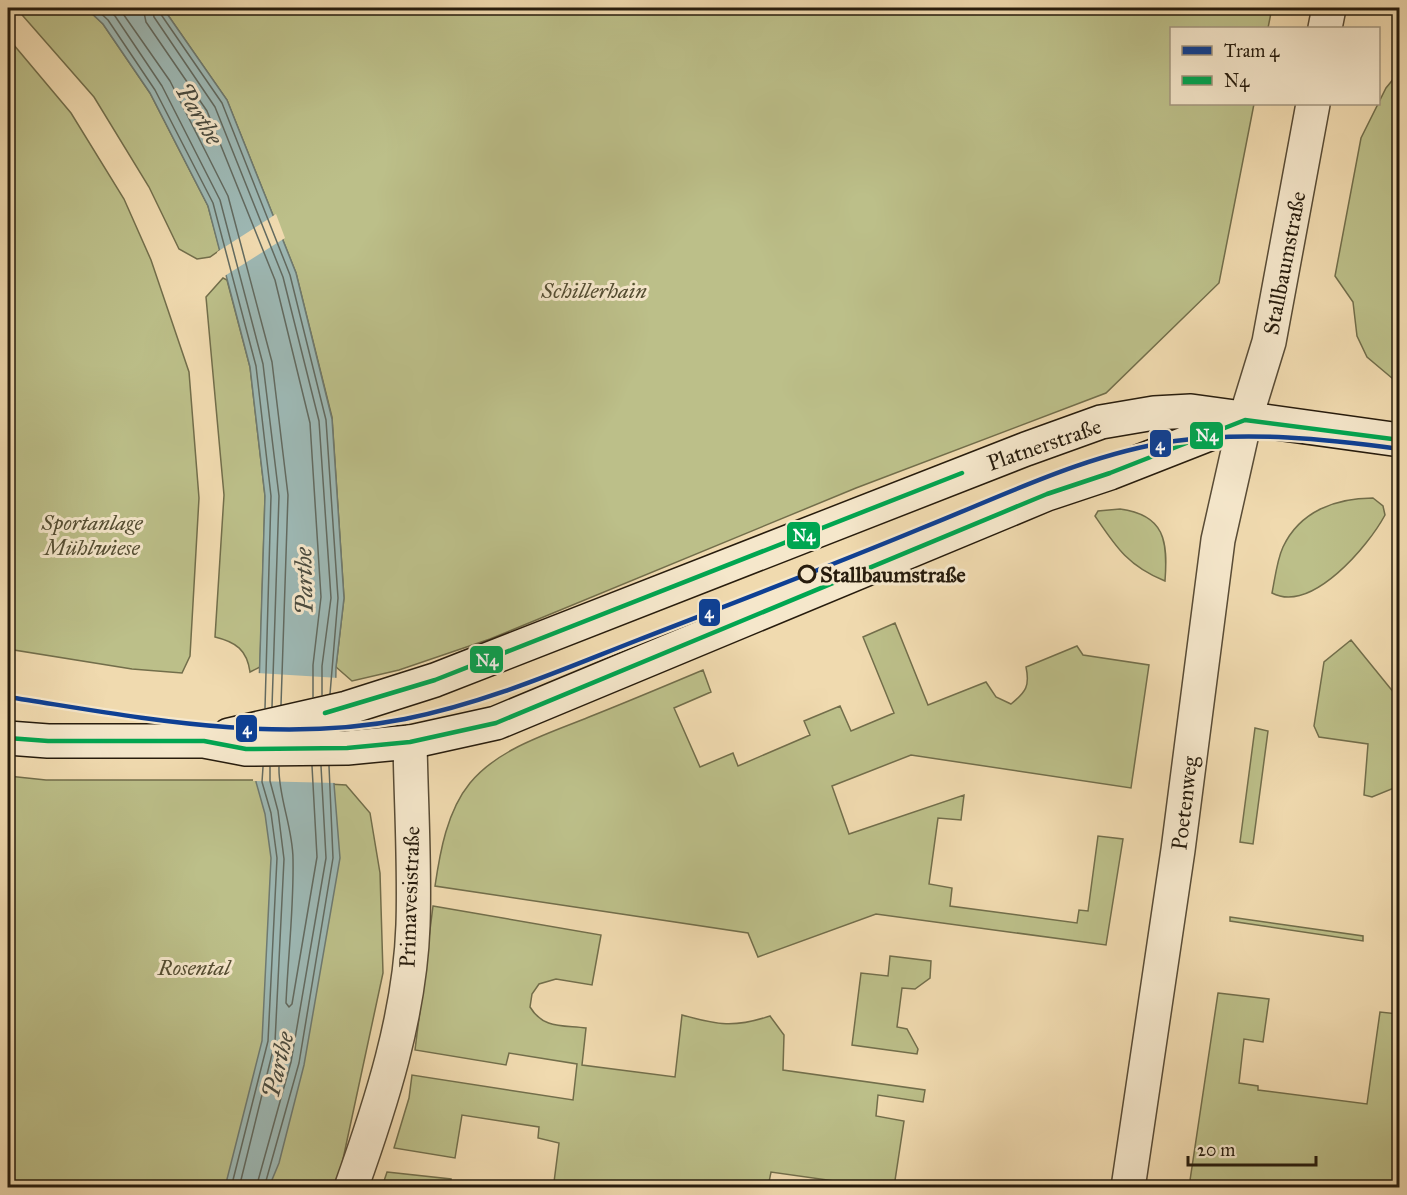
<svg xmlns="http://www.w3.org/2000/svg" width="1407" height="1195" viewBox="0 0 1407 1195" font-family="'IM FELL Great Primer',serif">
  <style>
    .green { fill: #bcbf89; stroke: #726e4b; stroke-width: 1.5 }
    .water { fill: #9db8b4; stroke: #6e7a71; stroke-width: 1.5 }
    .pier { fill: #f0daaf }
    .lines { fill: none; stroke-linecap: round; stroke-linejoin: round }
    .shore { stroke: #626a60; stroke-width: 1.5 }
    .street-casing { stroke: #594c36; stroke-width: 36 }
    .secondary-casing { stroke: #271c0d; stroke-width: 36 }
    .street { stroke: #f5e7cb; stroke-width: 33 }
    .secondary { stroke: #f5e7cb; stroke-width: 33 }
    .bus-1-casing { stroke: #f5e7cb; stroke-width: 9 }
    .bus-1 { stroke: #00a651; stroke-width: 4.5 }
    .tram-1-casing { stroke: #f5e7cb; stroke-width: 9 }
    .tram-1 { stroke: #0e4094; stroke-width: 4.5 }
    .stop-dot { fill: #f5e7cb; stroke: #271c0d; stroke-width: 3 }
    .labels { text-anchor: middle; stroke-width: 6; stroke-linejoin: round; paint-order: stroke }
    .street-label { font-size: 22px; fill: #271c0d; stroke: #f5e7cb }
    .park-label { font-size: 22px; font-style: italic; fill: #544d32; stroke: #f5e7cb }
    .stop-label { font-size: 22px; font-weight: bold; fill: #271c0d; stroke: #f5e7cb; text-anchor: start }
    .water-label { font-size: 24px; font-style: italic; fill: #4a4b3f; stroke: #f5e7cb }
    .line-badge { stroke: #f5e7cb; stroke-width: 2 }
    .badge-label { font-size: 16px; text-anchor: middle; font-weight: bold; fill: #fff }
  </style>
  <rect width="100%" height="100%" fill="#f0daaf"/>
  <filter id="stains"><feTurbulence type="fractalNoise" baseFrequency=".00333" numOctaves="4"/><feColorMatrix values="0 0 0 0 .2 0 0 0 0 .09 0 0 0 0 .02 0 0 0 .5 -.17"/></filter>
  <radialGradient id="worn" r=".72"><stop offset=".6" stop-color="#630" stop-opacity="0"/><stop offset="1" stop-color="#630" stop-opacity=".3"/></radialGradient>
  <path class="green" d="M 16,8 L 86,8 L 103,24 L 150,93 L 208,206 L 220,250 L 210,257 L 197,259 L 179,249 L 149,187 L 94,97 Z
    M 163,8 L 1272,8 L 1268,28 L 1172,28 L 1172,104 L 1254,104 L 1219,283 L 1106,393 L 856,488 L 490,639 L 399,670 L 352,681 L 336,667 L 344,598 L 332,417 L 296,273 L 227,100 Z
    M 8,38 L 71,113 L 124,199 L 151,260 L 189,372 L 199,498 L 190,656 L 182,673 L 132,669 L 8,649 Z
    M 1399,72 L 1399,384 L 1367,357 L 1357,336 L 1353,302 L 1335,276 L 1361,138 L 1386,88 Z
    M 223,278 L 227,280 L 250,367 L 265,496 L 260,667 L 250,672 C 247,650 236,642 215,637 L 224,495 L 206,297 Z
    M 1373,498 L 1383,506 L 1385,515 C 1369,545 1312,614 1272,593 C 1275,578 1277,560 1283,547 C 1300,511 1336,498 1373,498 Z
    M 1120,509 C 1165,515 1168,541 1165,581 C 1128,566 1116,547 1095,516 L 1098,511 Z
    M 895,623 L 928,705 L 986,682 L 996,697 L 1011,704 C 1026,692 1030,686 1026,667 L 1077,646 L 1083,655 L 1149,665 L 1131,788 L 911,755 L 832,786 L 849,834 L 964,795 L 961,820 L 938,818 L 929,884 L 952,888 L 950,906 L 1077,923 L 1079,910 L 1088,911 L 1098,836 L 1123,839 L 1106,945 L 876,914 L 758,957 L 748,933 L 435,886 C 440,852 447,811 470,783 C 499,748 548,734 589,717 C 627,702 665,686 703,670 L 711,692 L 674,708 L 700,767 L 733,753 L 738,766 L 810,735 L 804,721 L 840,706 L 851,731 L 894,713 L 863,637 Z
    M 1351,640 L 1399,699 L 1399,786 L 1372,797 L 1364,795 L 1368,744 L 1319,737 L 1314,726 L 1324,662 Z
    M 1255,728 L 1268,731 L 1253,844 L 1240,842 Z
    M 8,776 L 46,780 L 257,780 L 346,785 L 370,813 L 380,873 L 383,973 L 337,1187 L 8,1187 Z
    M 433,906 L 601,935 L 592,985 L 556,979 L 539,984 L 532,994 L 530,1007 C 543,1029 563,1025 586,1028 L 582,1065 L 675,1077 L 682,1015 C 718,1025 734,1028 770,1016 L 784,1035 L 783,1070 L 925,1090 L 923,1102 L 878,1095 L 876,1116 L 904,1121 L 894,1187 L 877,1187 L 771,1172 L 768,1187 L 547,1187 L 548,1182 L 554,1182 L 559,1143 L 538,1138 L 539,1127 L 462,1115 L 455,1158 L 394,1148 L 409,1098 L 412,1075 L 573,1100 L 577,1064 L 509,1053 L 506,1065 L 415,1050 Z
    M 1230,917 L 1363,936 L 1363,941 L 1230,921 Z
    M 890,956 L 931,961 L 930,978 L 915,989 L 902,988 L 897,1027 L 907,1029 L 918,1049 L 917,1054 L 852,1045 L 861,973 L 888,976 Z
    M 1218,993 L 1269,999 L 1263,1042 L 1244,1039 L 1239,1083 L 1258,1086 L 1258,1090 L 1367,1104 L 1380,1012 L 1398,1014 L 1399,1010 L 1399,1187 L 1189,1187 Z
    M 387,1172 L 451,1179 L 450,1187 L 382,1187 Z"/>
  <path class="water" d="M 86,8 L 163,8 L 227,100 L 296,273 L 332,419 L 344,598 L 336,667 L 334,784 L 340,858 L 304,1065 L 279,1163 L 269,1187 L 225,1187 L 262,1041 L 271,858 L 265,814 L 256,782 L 265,496 L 250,367 L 208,206 L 150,93 L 103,24 Z"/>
  <path class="pier" d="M 276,214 L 285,238 L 223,277 L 217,252 Z
    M 257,673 L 339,678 L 337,783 L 253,781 Z"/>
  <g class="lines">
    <path class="shore" d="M 95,8 L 108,20 L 155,90 L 213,203 L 256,366 L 271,496 L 265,708
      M 106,8 L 115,16 L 162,86 L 220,200 L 263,364 L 279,496 L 272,707
      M 119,8 L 170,81 L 228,196 L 272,362 L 288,495 L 281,705
      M 143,8 L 146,22 L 207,111 L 275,280 L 310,423 L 321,597 L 313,665 L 313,697
      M 152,8 L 154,17 L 215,107 L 283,277 L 319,421 L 331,598 L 322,666 L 322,695
      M 159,8 L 160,13 L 222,103 L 290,275 L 326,420 L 338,598 L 330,694
      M 279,767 C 278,796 293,828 293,859 C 294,907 288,956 286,1003 L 289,1007 L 292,1004 L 317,857 L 312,766
      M 231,1188 L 268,1041 L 277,858 L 271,813 L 262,782 L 263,767
      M 239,1188 L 275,1042 L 284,859 L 278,811 L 270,781 L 270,767
      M 256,1188 L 291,1062 L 326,858 L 321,766
      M 264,1188 L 299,1063 L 333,858 L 329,766"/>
    <defs>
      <path id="street" d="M 1325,28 L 1329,8
        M 351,1188 C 381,1104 410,1015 413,925 C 415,864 411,803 410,742
        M 1128,1188 L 1178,850 L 1218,540 L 1245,420 L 1269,342 L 1313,104"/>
      <path id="secondary" d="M 229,735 L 347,708 L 435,680 L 1026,449 L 1101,422 L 1154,413 L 1191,411 L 1400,440
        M 8,738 L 48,741 L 204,741 L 246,749 L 347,748 L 410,742 L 496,723 L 1047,494 L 1110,473 L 1245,420"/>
    </defs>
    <use href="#street" class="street-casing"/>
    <use href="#secondary" class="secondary-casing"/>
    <use href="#street" class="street"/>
    <use href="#secondary" class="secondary"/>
    <defs>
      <path id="bus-1" d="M 325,713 L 435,680 L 962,473
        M 8,738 L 48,741 L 204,741 L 246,749 L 347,748 L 410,742 L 496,723 L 1047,494 L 1110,473 L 1245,420 L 1400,440"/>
    </defs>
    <use href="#bus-1" class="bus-1-casing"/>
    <use href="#bus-1" class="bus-1"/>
    <defs>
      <path id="tram-1" d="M 8,697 C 138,717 273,745 405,719 C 486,703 561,670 638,640 C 733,603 828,567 922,528 C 1005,495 1086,454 1175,441 C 1250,431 1325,439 1400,449"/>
    </defs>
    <use href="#tram-1" class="tram-1-casing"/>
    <use href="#tram-1" class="tram-1"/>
  </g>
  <circle class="stop-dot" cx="807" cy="574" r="8"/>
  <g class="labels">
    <g class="street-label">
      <text transform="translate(1284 263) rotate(-79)" y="8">Stallbaumstraße</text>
      <text transform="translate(1044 444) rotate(-19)" y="8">Platnerstraße</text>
      <text transform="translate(1184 803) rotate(-83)" y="8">Poetenweg</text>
      <text transform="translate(409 897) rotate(-88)" y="8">Primavesistraße</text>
    </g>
    <g class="park-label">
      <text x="594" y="298">Schillerhain</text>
      <text x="92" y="530">Sportanlage<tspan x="92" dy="25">Mühlwiese</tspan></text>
      <text x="194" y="975">Rosental</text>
    </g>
    <g class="stop-label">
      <text x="820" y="582">Stallbaumstraße</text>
    </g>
    <g class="water-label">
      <text transform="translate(199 114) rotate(59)" y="8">Parthe</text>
      <text transform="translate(304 581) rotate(-91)" y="8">Parthe</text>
      <text transform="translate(278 1065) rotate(-76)" y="8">Parthe</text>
    </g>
  </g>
  <g class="line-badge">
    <rect x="1189" y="421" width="35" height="29" rx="6" fill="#00a651"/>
    <rect x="1149" y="429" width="23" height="29" rx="6" fill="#0e4094"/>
    <rect x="786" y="521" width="35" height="29" rx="6" fill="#00a651"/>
    <rect x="698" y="598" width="23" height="29" rx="6" fill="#0e4094"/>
    <rect x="469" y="645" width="35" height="29" rx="6" fill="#00a651"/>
    <rect x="235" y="714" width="23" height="29" rx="6" fill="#0e4094"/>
  </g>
  <g class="badge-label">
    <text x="1207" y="441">N4</text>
    <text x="1160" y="450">4</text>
    <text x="804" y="541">N4</text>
    <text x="709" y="618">4</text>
    <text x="487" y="666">N4</text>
    <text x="247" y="734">4</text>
  </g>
  <rect width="1407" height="1195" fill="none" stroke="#f0daaf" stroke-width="30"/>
  <rect x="9" y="9" width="1389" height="1177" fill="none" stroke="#271c0d" stroke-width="3"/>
  <rect x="15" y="15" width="1377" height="1165" fill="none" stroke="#271c0d" stroke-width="1.5"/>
  <rect x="1170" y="27" width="210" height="78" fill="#f5e7cb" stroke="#a3967f" stroke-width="1.5"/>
  <rect x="1182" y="46" width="30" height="9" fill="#0e4094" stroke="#a3967f" stroke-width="1.5"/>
  <text x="1224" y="57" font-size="18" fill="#271c0d">Tram 4</text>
  <rect x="1182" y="76" width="30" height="9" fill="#00a651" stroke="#a3967f" stroke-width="1.5"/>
  <text x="1224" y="87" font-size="18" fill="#271c0d">N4</text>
  <path d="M1188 1156v9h128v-9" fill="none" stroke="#271c0d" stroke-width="3"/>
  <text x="1197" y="1156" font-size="18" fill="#271c0d" stroke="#f5e7cb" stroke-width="4.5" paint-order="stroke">20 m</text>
  <rect width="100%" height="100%" filter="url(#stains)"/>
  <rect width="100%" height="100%" fill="url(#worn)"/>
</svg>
